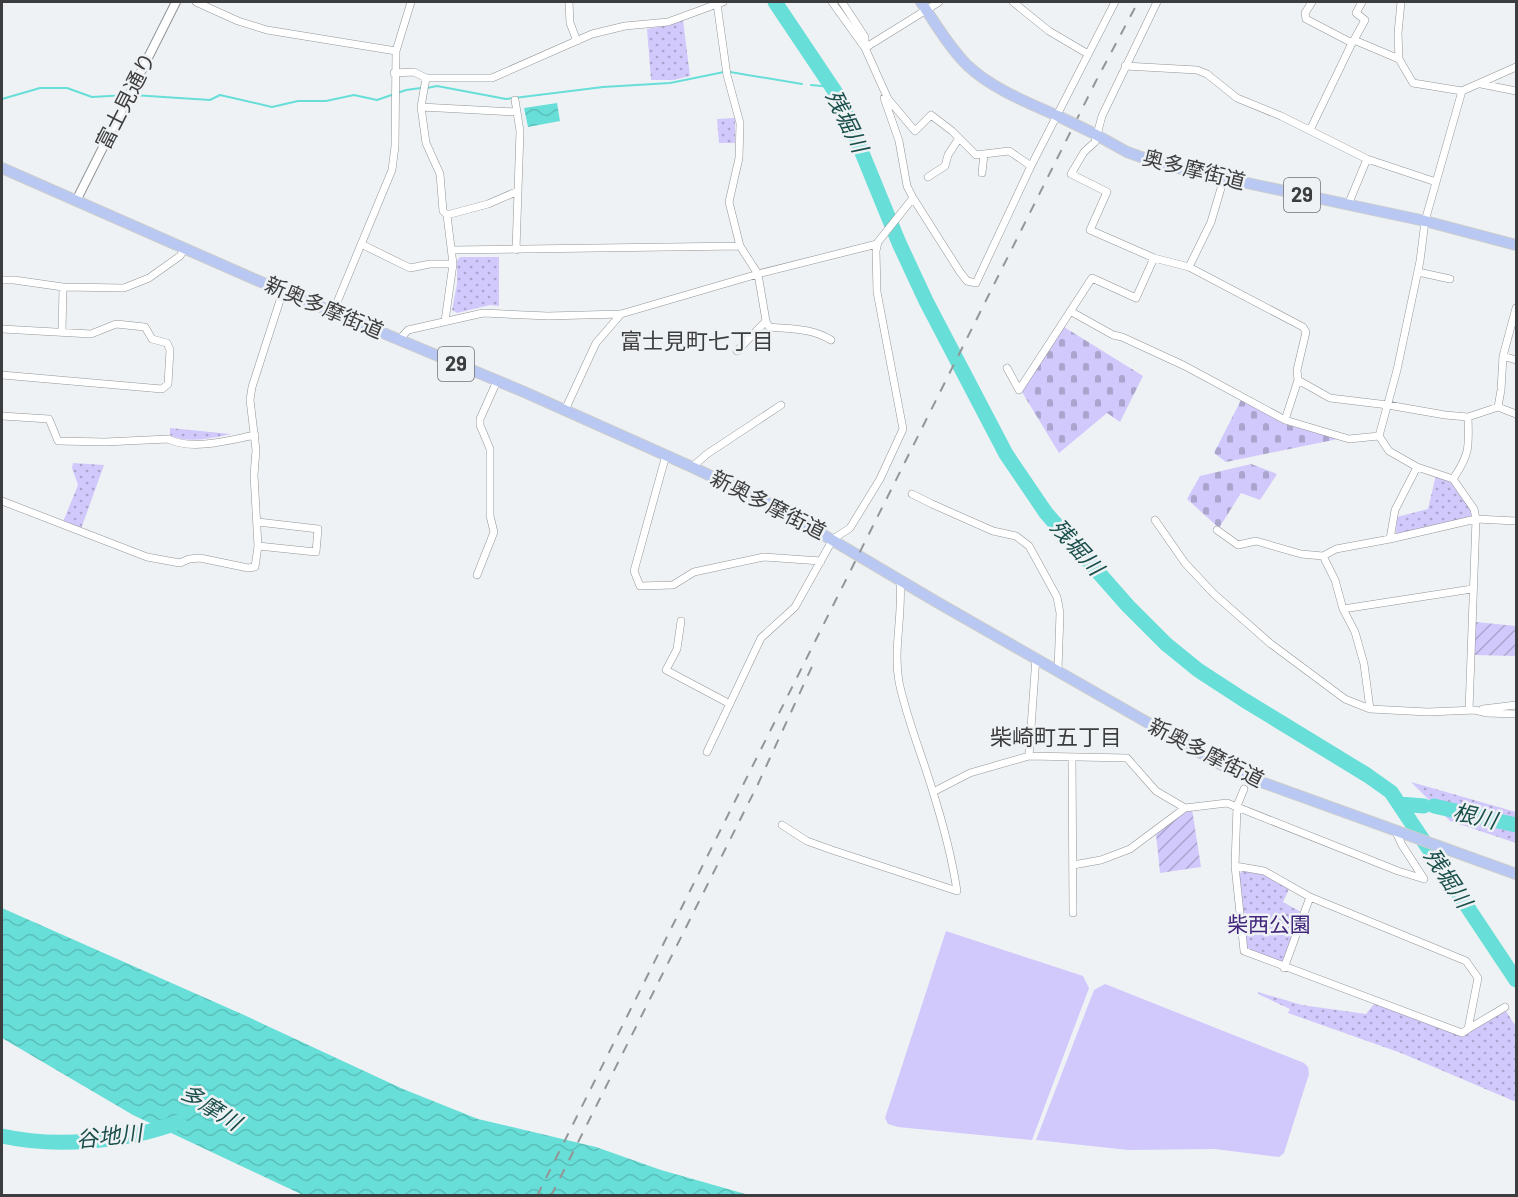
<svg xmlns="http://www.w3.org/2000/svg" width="1518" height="1197" viewBox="0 0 1518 1197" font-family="Barlow,'Noto Sans JP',sans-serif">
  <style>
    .cemetery { fill: url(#cemetery-stones) }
    .park { fill: url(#park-dots) }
    .garden { fill: url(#garden-furrows) }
    .pitch { fill: #d1c8fc }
    .water { fill: url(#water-waves) }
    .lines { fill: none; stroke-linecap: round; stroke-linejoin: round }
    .stream { stroke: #67ded7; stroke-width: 2 }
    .river { stroke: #67ded7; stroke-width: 15 }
    .minor-casing { stroke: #929597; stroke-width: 8 }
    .tertiary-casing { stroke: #929597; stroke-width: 10 }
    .primary-casing { stroke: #cccdcd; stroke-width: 12 }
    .minor { stroke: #fff; stroke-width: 7 }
    .tertiary { stroke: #fff; stroke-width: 8 }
    .primary { stroke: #b8c8f3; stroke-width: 10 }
    .rail { stroke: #939596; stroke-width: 2; stroke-dasharray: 10 10; stroke-linecap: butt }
    .primary-bridge-casing { stroke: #cccdcd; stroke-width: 12; stroke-linecap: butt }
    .primary-bridge { stroke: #b8c8f3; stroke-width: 10 }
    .labels { text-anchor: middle; stroke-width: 5; stroke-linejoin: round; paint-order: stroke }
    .shield { fill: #eff2f4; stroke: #727375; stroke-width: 1.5 }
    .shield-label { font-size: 20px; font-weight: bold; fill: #3c3d3e }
    .street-label { font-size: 21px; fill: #3c3d3e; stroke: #eff2f4 }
    .park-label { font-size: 21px; fill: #42267c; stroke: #eff2f4 }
    .water-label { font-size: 22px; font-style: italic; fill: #1a4f4c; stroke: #eff2f4 }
    .neighbourhood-label { font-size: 22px; fill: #3c3d3e; stroke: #eff2f4 }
  </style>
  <defs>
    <pattern id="cemetery-stones" width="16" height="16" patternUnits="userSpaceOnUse" patternTransform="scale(1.5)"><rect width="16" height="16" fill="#d1c8fc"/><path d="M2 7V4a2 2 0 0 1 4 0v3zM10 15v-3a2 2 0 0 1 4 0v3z" fill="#aba4cd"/></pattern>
    <pattern id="park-dots" width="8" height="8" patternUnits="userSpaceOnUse" patternTransform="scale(1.5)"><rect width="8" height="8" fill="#d1c8fc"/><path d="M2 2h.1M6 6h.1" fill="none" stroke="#aba4cd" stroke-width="1.8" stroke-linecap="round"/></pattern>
    <pattern id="garden-furrows" width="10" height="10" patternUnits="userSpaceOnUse" patternTransform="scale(1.5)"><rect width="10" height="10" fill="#d1c8fc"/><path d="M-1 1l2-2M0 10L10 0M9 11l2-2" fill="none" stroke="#aba4cd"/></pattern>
    <pattern id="water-waves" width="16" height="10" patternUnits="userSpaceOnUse" patternTransform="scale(1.5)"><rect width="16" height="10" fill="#67ded7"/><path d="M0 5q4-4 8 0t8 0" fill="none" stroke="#5abfba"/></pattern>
  </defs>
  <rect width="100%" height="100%" fill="#eff2f4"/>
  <path class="cemetery" d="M 1064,327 L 1143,376 L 1120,422 L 1107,413 L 1059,453 L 1022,392 Z
    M 1241,400 L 1284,424 L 1338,439 L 1226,462 L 1214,453 Z
    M 1251,464 L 1277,474 L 1260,500 L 1241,493 L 1219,528 L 1187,499 L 1200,476 Z"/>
  <path class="park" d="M 683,20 L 690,76 L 674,80 L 651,80 L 647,29 L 670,25 Z
    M 735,118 L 735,143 L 719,143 L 717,119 Z
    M 460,257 L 499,257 L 499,306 L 490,305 L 457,313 L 452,310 L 457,284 L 457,261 Z
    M 170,428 L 231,434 C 212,438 188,444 170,435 Z
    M 73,463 L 104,465 L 81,529 L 63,522 L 78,485 L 72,468 Z
    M 1436,475 L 1450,479 L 1472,509 L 1472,519 L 1396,536 L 1397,517 L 1428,509 Z
    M 1411,782 L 1516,812 L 1516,843 L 1450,821 Z
    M 1242,871 L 1263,874 L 1289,889 L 1283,902 L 1301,912 L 1282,963 L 1247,948 L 1237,877 Z
    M 1258,992 L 1302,1005 L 1366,1014 L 1374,1004 L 1462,1036 L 1506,1011 L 1516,1027 L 1516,1102 L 1401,1053 L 1288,1013 L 1290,1009 L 1258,994 Z"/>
  <path class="garden" d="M 1476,622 L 1516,626 L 1516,656 L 1473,655 Z
    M 1192,809 L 1201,867 L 1160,873 L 1156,834 L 1186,811 Z"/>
  <path class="pitch" d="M 946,931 L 1083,976 L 1089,988 L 1032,1140 L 898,1127 L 888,1124 L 885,1118 Z
    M 1105,984 L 1304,1063 L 1308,1067 L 1309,1074 L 1284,1153 L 1279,1157 L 1215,1149 L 1128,1150 L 1036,1140 L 1094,990 Z"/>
  <path class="water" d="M 557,103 L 560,121 L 528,127 L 524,108 Z
    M 2,908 L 244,1015 L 403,1089 L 478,1119 L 596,1147 L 661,1170 L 749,1195 L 303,1195 L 133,1115 L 2,1038 Z"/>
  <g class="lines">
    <path class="stream" d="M 730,72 L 802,84
      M 811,85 L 832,87
      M 427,88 L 437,86 L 506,99 L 603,87 L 670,83 L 724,72
      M 133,95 L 210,100 L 220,95 L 272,107 L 298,101 L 326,101 L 354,95 L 377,100 L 406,90 L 421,88
      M 2,99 L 40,88 L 67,88 L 92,97 L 127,95"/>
    <path class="river" d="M 775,2 L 840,99 L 899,243 L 926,301 L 1006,454 L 1046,513 L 1128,606 L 1166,644 L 1198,670 L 1244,700 L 1367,775 L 1391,792 L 1516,980
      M 1399,804 L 1424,806
      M 1434,806 L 1516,825
      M 2,1136 C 55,1148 127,1142 179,1122"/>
    <defs>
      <path id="minor" d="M 196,2 L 238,21 L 267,30 L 396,51
        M 569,2 L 570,23 L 577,41
        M 832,2 L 865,48 L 875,70
        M 842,2 L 865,37 L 865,48
        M 1013,2 L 1049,31 L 1088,54
        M 1157,2 L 1102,116 L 1095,142 L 1084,152 L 1071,174 L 1107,192 L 1090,230 L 1154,258 L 1189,267 L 1303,327 L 1306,332 L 1297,370 L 1298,380 L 1330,398 L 1388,405 L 1445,415 L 1468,417 L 1498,407 L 1516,414
        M 1312,2 L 1305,13 L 1306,19 L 1352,43 L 1354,40 L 1399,59 L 1413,83 L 1462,91
        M 1354,40 L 1365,20 L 1356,13 L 1362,2
        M 865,48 L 939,2
        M 1399,59 L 1398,33 L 1401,2
        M 1125,66 L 1197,70 L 1207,74 L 1237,98 L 1281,116 L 1367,159 L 1436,182
        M 874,68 L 888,99 L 915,131 L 931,115 L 952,131 L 976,155 L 1009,151 L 1031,166
        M 394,73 L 414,72 L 426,78 L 421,107 L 426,143 L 440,174 L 443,211 L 447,215 L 453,264 L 445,321
        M 426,78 L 492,78 L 592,34 L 625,26 L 668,22 L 717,4
        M 1481,84 L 1516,91
        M 884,98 L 899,141 L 907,186 L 913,198
        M 515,100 L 517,112
        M 421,107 L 517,112 L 520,131 L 516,250
        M 1308,129 L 1311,128 L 1352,43
        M 982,173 L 984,154
        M 928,177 L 945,166 L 948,155 L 959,138
        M 1348,205 L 1367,159
        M 447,215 L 488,204 L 518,191
        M 361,244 L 410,268 L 430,264 L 453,264
        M 740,246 L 758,274 L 766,321 L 769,327 C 791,329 812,328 831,340
        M 452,250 L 740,246 L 729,202 L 739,158 L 740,123 L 727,75 L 717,4 L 723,2
        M 1189,267 L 1211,222 L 1224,178
        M 1418,272 L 1450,279
        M 2,280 L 14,280 L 63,287 L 124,288 L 149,278 L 180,256 L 185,248
        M 1070,311 L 1113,335 L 1122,337 L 1185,366 L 1285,420 L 1349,439 L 1379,436
        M 333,312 L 392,170 L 395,146 L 396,51 L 411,2
        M 2,329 L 91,334 L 116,324 L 145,327 L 152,339 L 167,343 L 170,350 L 168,384 L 162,389 L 2,375
        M 62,332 L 63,287
        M 399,340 L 408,330 L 483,313 L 548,316 L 621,314 L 758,274 L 877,244
        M 737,351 L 766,321
        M 1503,356 L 1516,360
        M 1007,368 L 1019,390 L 1092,278 L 1136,298 L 1154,258
        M 1498,407 L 1501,390 L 1503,356 L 1516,308
        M 565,410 L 596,343 L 621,314
        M 2,416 L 49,419 L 58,441 L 105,442 L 168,439 C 192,451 230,440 255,435
        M 1285,420 L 1298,380
        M 1379,436 L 1397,370 L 1420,261 L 1425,221 L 1462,91 L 1516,67
        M 1379,436 L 1389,451 L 1417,467 L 1453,479 L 1474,509 L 1476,519 L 1516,521
        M 666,455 L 634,571 L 640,586 L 673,585 L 694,572 L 764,557 L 821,561
        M 692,467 L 707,454 L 781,405
        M 1453,479 C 1470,454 1469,447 1468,417
        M 912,494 L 932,504 L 993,531 L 1016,536 L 1029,546 L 1057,597 L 1060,613 L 1058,670
        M 2,501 L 147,557 L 180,563 L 189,559 L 200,558 L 248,568 L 255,567 L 258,546 L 254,475 L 256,450 L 250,400 L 252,387 L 283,291
        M 1155,520 L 1185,563 L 1214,594 L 1271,644 L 1345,699 L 1370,709 L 1428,712 L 1475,710 L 1487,713 L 1516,714
        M 258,522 L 318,529 L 316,552 L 258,546
        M 1217,530 L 1238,545 L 1256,541 L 1301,554 L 1323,556 L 1336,549 L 1390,539 L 1395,510 L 1417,467
        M 1390,539 L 1476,519 L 1469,710
        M 1323,556 L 1335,580 L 1343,609 L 1355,632 L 1364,664 L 1370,709
        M 477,575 L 494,532 L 490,516 L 490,449 L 480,425 L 480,419 L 497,381
        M 1343,609 L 1472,589
        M 681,621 L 677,649 L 666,670 L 730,704
        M 1483,709 L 1516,705
        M 707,752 L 761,638 L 795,607 L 833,539 L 850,528 L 880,479 L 903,429 L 877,292 L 876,251 L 878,242 L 913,198 L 960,272 L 967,281 L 976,283 L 1031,166 L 1115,2
        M 1029,756 L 1036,657
        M 1072,757 L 1073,913
        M 1244,789 L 1237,806 L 1235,866 L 1244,951 L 1462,1033 L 1468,1029
        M 933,792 L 970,773 L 1029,756 L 1127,758 L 1156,791 L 1185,808
        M 782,825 L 807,841 L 832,850 L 957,891 C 952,858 943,824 933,792 C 922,755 907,720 899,682 C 893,649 903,614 900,580
        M 1395,830 L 1402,845 L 1424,879
        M 1073,865 L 1101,860 L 1130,849 L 1185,808 L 1227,803 L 1398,871 L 1424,879
        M 1235,866 L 1264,871 L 1310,897 L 1466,961 L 1478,978 L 1468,1029 L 1505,1007
        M 1284,968 L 1310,897"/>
      <path id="tertiary" d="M 76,201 L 176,2"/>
      <path id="primary" d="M 921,2 C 935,23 949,47 967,65 C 992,89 1029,103 1060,117
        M 1091,132 L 1127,152 L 1163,165 L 1425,221 L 1516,245
        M 2,168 L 254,279 L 522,391 L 692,467 L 778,508 L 935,601 L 1220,764 L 1250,778 L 1516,874"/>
    </defs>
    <use href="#minor" class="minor-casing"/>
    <use href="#tertiary" class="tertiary-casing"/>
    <use href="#primary" class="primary-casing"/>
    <use href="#minor" class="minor"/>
    <use href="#tertiary" class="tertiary"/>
    <use href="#primary" class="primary"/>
    <path class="rail" d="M 537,1196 L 1096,81 L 1138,2
      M 551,1196 L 758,784 L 815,660"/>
    <defs>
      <path id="primary-bridge" d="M 1060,117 L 1091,132"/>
    </defs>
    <use href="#primary-bridge" class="primary-bridge-casing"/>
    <use href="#primary-bridge" class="primary-bridge"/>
  </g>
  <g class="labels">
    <g class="shield">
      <rect x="1284" y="178" width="36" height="34" rx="4.5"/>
      <rect x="438" y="347" width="36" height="34" rx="4.5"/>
    </g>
    <g class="shield-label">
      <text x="1302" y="202">29</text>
      <text x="456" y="371">29</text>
    </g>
    <g class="street-label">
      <text transform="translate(126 101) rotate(-63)" y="7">富士見通り</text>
      <text transform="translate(1194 170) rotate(14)" y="7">奥多摩街道</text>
      <text transform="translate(324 308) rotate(23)" y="7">新奥多摩街道</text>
      <text transform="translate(768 505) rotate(27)" y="7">新奥多摩街道</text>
      <text transform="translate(1206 753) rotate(27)" y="7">新奥多摩街道</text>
    </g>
    <g class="park-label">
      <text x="1269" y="932">柴西公園</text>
    </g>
    <g class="water-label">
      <text transform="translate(847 121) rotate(64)" y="8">残堀川</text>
      <text transform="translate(1077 547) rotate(48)" y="8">残堀川</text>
      <text transform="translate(1475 816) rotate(13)" y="8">根川</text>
      <text transform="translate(1448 878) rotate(56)" y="8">残堀川</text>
      <text transform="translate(211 1107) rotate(32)" y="8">多摩川</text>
      <text transform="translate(109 1136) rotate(-6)" y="8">谷地川</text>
    </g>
    <g class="neighbourhood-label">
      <text x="697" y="349">富士見町七丁目</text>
      <text x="1056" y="745">柴崎町五丁目</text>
    </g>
  </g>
  <rect width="1518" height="1197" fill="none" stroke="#3c3d3e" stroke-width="6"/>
</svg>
